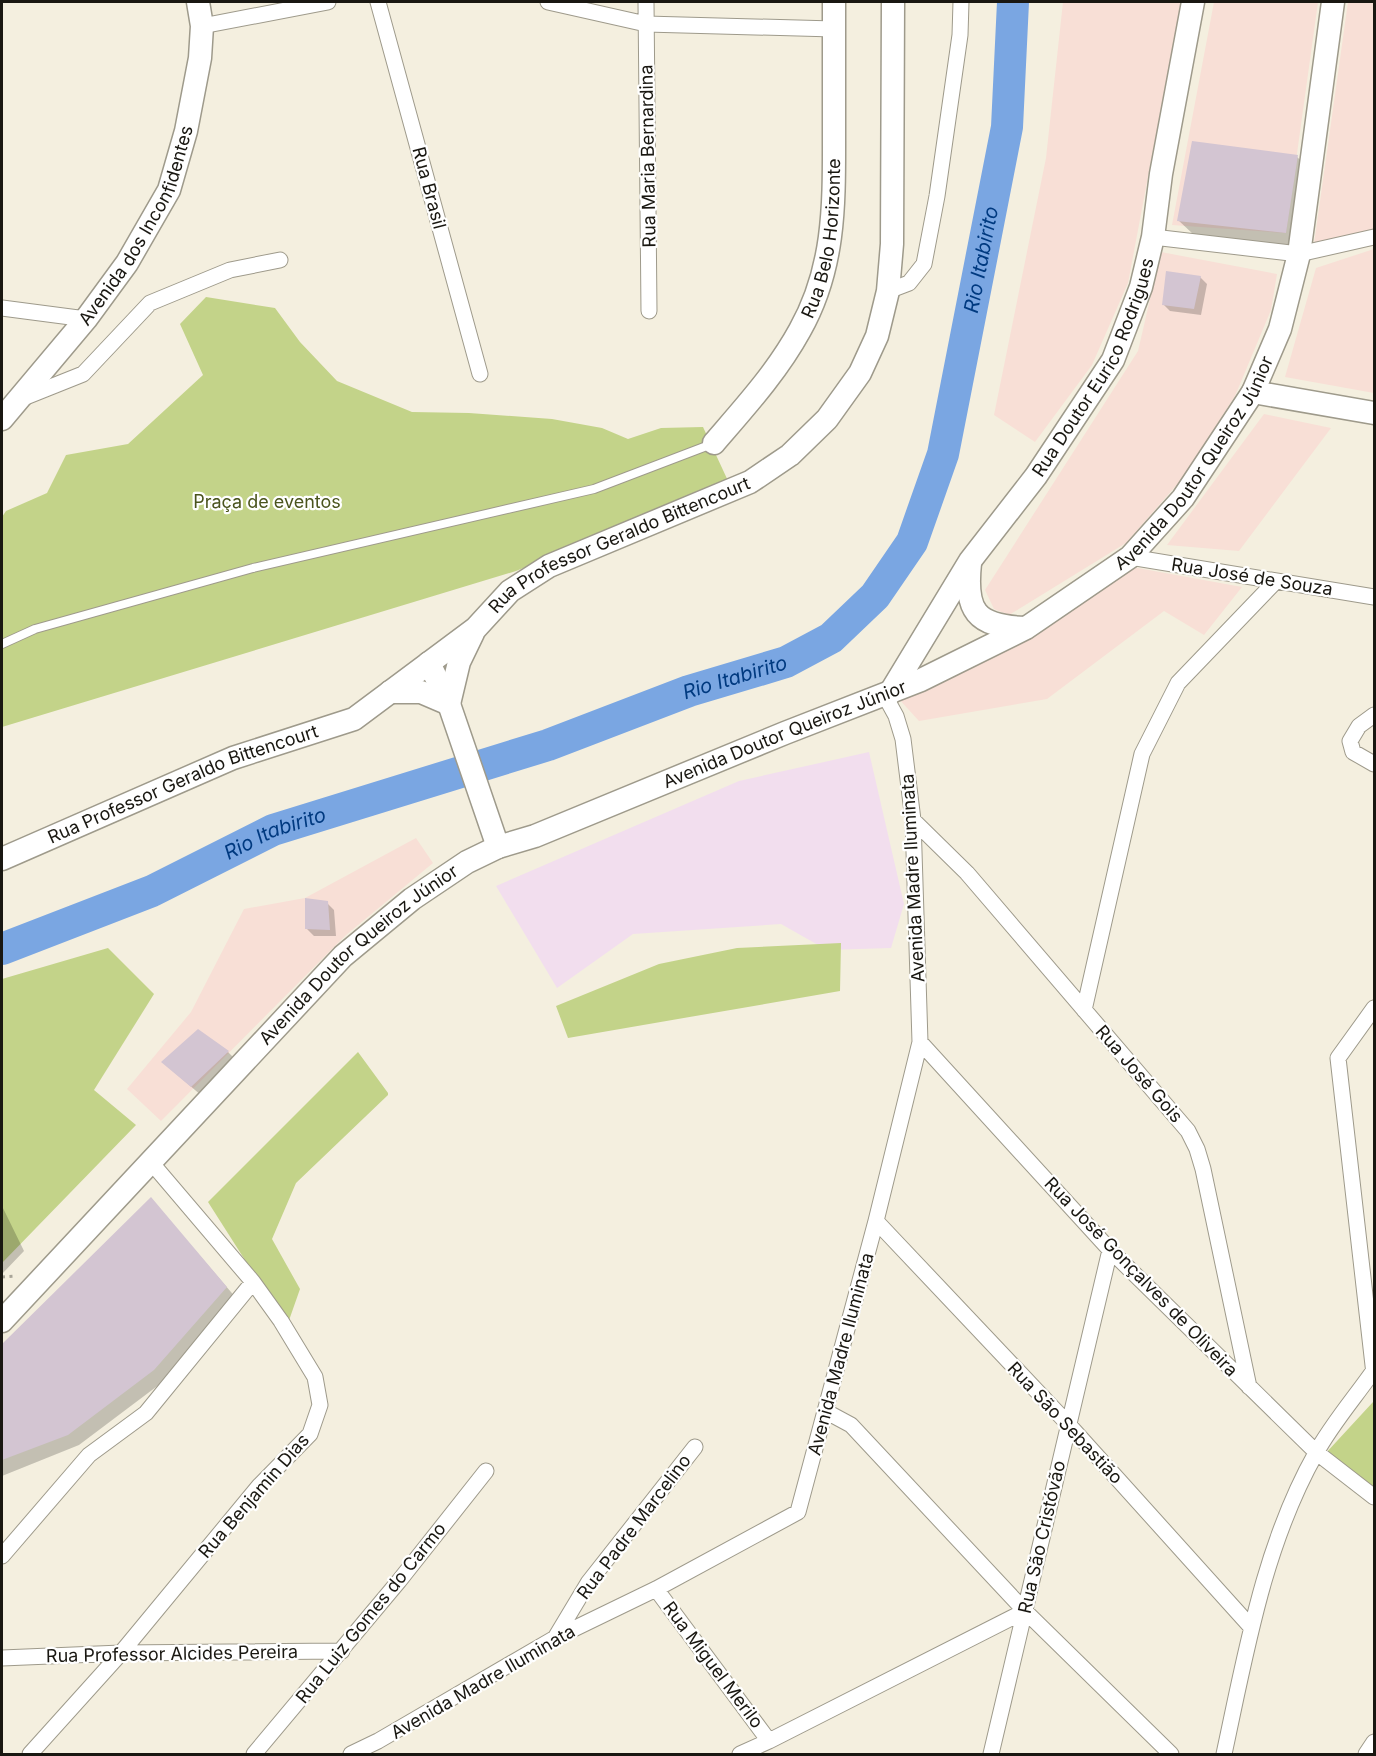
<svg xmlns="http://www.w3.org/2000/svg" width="1376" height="1756" viewBox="0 0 1376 1756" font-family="Inter,sans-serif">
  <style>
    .commercial { fill: #f8dfd6 }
    .education { fill: #f2deee }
    .green { fill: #c3d389 }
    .shadow { fill: #0003 }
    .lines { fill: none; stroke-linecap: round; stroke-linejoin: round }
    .river { stroke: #7aa6e2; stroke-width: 32 }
    .building { fill: #d3c5d2 }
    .lane-casing { stroke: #9e9a8b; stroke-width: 10 }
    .street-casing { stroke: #9e9a8b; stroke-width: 17 }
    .secondary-casing { stroke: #9e9a8b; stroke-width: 25 }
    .path { stroke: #a9a599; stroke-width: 3; stroke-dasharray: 3 4.5; stroke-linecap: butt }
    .lane { stroke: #fff; stroke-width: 8 }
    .street { stroke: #fff; stroke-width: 15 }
    .secondary { stroke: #fff; stroke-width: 22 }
    .labels { text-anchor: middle; stroke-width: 4.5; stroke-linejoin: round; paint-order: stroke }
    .street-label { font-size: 18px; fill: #191711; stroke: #fff }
    .park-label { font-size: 18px; fill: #4a541d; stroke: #fff }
    .water-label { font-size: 20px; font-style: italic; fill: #003a80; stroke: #fff }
  </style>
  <rect width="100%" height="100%" fill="#f4efdf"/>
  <path class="commercial" d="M 1063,2 L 1181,2 L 1128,283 L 1092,365 L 1035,442 L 994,415 L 1046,158 Z
    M 1214,2 L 1318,2 L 1286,233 L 1172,225 Z
    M 1348,2 L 1374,2 L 1374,229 L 1313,251 Z
    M 1374,249 L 1374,393 L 1285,377 L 1316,268 Z
    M 1161,252 L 1277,274 L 1271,310 L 1235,396 L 1181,480 L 1126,543 L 1009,615 L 994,609 L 985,590 L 1138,351 Z
    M 1264,414 L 1331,428 L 1239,551 L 1167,545 Z
    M 1132,567 L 1242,587 L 1204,635 L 1164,611 L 1047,699 L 919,721 L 898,698 Z
    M 416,838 L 433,863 L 346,935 L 161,1121 L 127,1089 L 191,1012 L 244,909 L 305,898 Z"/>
  <path class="education" d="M 869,752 L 904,904 L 891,948 L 827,950 L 781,924 L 633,934 L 557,988 L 496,886 L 739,781 Z"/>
  <path class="green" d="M 206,297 L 275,308 L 300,342 L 337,381 L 412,412 L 469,413 L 552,419 L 602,428 L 628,439 L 661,428 L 703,427 L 729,483 L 516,571 L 2,727 L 2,517 L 6,511 L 47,493 L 66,455 L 128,444 L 203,375 L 180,324 Z
    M 841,943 L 840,991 L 568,1038 L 556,1006 L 659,964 L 737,948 Z
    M 108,948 L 154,994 L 94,1090 L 136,1125 L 2,1263 L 2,979 Z
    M 358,1052 L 388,1093 L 388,1095 L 296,1183 L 272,1239 L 300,1289 L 287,1326 L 208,1202 Z
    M 1373,1402 L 1374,1409 L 1374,1492 L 1325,1454 Z"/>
  <path class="shadow" d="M 1297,157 L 1312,171 L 1300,247 L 1193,234 L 1178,220 Z
    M 1200,277 L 1207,284 L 1201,315 L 1170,311 L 1164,305 Z
    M 327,903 L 334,910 L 336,936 L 314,936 L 307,929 Z
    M 228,1052 L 238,1062 L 202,1096 L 174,1072 Z
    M 151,1199 L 237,1299 L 164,1381 L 79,1445 L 2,1476 L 2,1346 Z
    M 2,1206 L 24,1251 L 2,1274 Z"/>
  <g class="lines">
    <path class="river" id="s1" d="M 2,949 L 152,891 L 273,830 L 548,745 L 689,691 L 786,662 L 831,638 L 875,596 L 912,542 L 943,454 L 1007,127 L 1013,2"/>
  </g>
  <path class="building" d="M 1192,141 L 1298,155 L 1286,233 L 1177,221 Z
    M 1166,271 L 1201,276 L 1194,309 L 1162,305 Z
    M 305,898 L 328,901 L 330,930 L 305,929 Z
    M 198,1029 L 229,1051 L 191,1087 L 161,1062 Z
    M 151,1197 L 227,1287 L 154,1370 L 68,1435 L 2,1460 L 2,1344 Z"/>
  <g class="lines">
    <defs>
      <path id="lane" d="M 2,644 L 35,629 L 253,568 L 594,489 L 712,444"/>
      <path id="street" d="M 378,2 L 480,374
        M 548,2 L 646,24 L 834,29
        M 646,2 L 649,311
        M 202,26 L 328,2
        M 1153,237 L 1299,254 L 1374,237
        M 888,291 L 909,283 L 924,264 L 937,196 L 960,35 L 961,2
        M 2,308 L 86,319
        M 23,398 L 83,374 L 150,303 L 230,270 L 280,260
        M 1130,557 L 1374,597
        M 1374,715 L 1359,726 L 1350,741 L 1353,752 L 1374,764
        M 913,820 L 967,873 L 1188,1131 L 1197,1149 L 1203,1169 L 1249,1387
        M 1374,1008 L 1338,1058 L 1374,1374
        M 1084,1010 L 1142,754 L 1178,683 L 1276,581
        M 920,1042 L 1110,1250 L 1316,1452 L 1374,1497
        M 876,1221 L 1069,1425 L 1251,1627
        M 825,1411 L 851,1425 L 1025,1611 L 1171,1754
        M 2,1556 L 89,1455 L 146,1413 L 253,1282
        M 656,1589 L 769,1741
        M 555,1638 L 588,1583 L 695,1447
        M 2,1658 L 121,1653 L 342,1651
        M 30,1754 L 121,1653 L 259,1486 L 310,1434 L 320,1405 L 315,1377 L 281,1321 L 253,1282 L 150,1161
        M 254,1754 L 399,1581 L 486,1471
        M 351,1754 L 378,1741 L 555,1638 L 656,1589 L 798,1512 L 876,1221 L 920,1042 L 913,820 L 903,739 L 896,716 L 885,696
        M 740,1754 L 769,1741 L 1025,1611
        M 991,1754 L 1110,1250
        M 1224,1754 C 1246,1652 1264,1545 1316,1453 C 1331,1425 1356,1396 1374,1370
        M 1366,1754 L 1374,1742"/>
      <g id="secondary">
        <path d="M 1253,392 L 1374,413"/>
        <path id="s2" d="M 2,419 L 86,319 L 127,263 L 169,190 L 186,131 L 200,58 L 202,26 L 198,2"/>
        <path id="s3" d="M 714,443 C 745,407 777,372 800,330 C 836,266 834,201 834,130 C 834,87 834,44 834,2"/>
        <path d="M 970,563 C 965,611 975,626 1025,628"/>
        <path d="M 429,663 L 449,704 L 498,847"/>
        <path d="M 390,692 L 421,692 L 449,704 L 459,662 L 473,633"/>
        <path id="s4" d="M 890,693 L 970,561 L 1036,476 L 1113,360 L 1141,287 L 1153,237 L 1161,174 L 1193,2"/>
        <path id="s5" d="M 2,859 L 233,758 L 354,719 L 476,628 L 510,591 L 549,566 L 750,482 L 790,455 L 827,419 L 860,373 L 877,336 L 888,291 L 892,244 L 893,2"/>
        <path id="s6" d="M 2,1321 L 343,956 L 412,899 L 467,862 L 498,847 L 535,836 L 785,733 L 921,680 L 1026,628 L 1130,557 L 1183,498 L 1253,392 L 1280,329 L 1299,254 L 1333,2"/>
      </g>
    </defs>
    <use href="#lane" class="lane-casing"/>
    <use href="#street" class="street-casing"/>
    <use href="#secondary" class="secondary-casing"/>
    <path class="path" d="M 2,1277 L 17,1276"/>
    <use href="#lane" class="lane"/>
    <use href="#street" class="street"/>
    <use href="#secondary" class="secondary"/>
  </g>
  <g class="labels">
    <g class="street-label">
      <text transform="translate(648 156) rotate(-91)" y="6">Rua Maria Bernardina</text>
      <text transform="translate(429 188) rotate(75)" y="6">Rua Brasil</text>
      <text dy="6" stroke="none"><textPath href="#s2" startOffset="238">Avenida dos Inconfidentes</textPath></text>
      <text dy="6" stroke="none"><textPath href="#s3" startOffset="238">Rua Belo Horizonte</textPath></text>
      <text dy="6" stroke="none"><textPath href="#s4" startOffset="386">Rua Doutor Eurico Rodrigues</textPath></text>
      <text dy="6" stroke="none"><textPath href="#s6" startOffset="1502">Avenida Doutor Queiroz Júnior</textPath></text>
      <text dy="6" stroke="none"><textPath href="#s5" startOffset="700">Rua Professor Geraldo Bittencourt</textPath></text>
      <text transform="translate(1252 577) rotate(9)" y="6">Rua José de Souza</text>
      <text dy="6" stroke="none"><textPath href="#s6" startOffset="998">Avenida Doutor Queiroz Júnior</textPath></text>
      <text dy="6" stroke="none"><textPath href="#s5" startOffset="196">Rua Professor Geraldo Bittencourt</textPath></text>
      <text transform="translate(913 878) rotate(-93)" y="6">Avenida Madre Iluminata</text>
      <text dy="6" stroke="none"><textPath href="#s6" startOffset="512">Avenida Doutor Queiroz Júnior</textPath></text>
      <text transform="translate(1139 1074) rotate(49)" y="6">Rua José Gois</text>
      <text transform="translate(1141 1277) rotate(46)" y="6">Rua José Gonçalves de Oliveira</text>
      <text transform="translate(841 1354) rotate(-75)" y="6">Avenida Madre Iluminata</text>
      <text transform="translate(1065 1423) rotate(47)" y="6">Rua São Sebastião</text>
      <text transform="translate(254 1496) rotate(-49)" y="6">Rua Benjamin Dias</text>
      <text transform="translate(634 1527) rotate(-53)" y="6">Rua Padre Marcelino</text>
      <text transform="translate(1042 1537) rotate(-77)" y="6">Rua São Cristóvão</text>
      <text transform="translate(371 1613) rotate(-51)" y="6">Rua Luiz Gomes do Carmo</text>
      <text transform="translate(172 1654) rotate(-1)" y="6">Rua Professor Alcides Pereira</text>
      <text transform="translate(713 1665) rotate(53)" y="6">Rua Miguel Merilo</text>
      <text transform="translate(483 1682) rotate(-30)" y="6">Avenida Madre Iluminata</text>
    </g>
    <g class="park-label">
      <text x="267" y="508">Praça de eventos</text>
    </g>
    <g class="water-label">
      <text dy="7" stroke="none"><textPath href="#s1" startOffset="1305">Rio Itabirito</textPath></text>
      <text dy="7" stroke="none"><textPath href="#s1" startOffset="783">Rio Itabirito</textPath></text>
      <text dy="7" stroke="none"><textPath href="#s1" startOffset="297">Rio Itabirito</textPath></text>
    </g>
  </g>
  <rect width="1376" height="1756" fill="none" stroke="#191711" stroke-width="6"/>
</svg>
